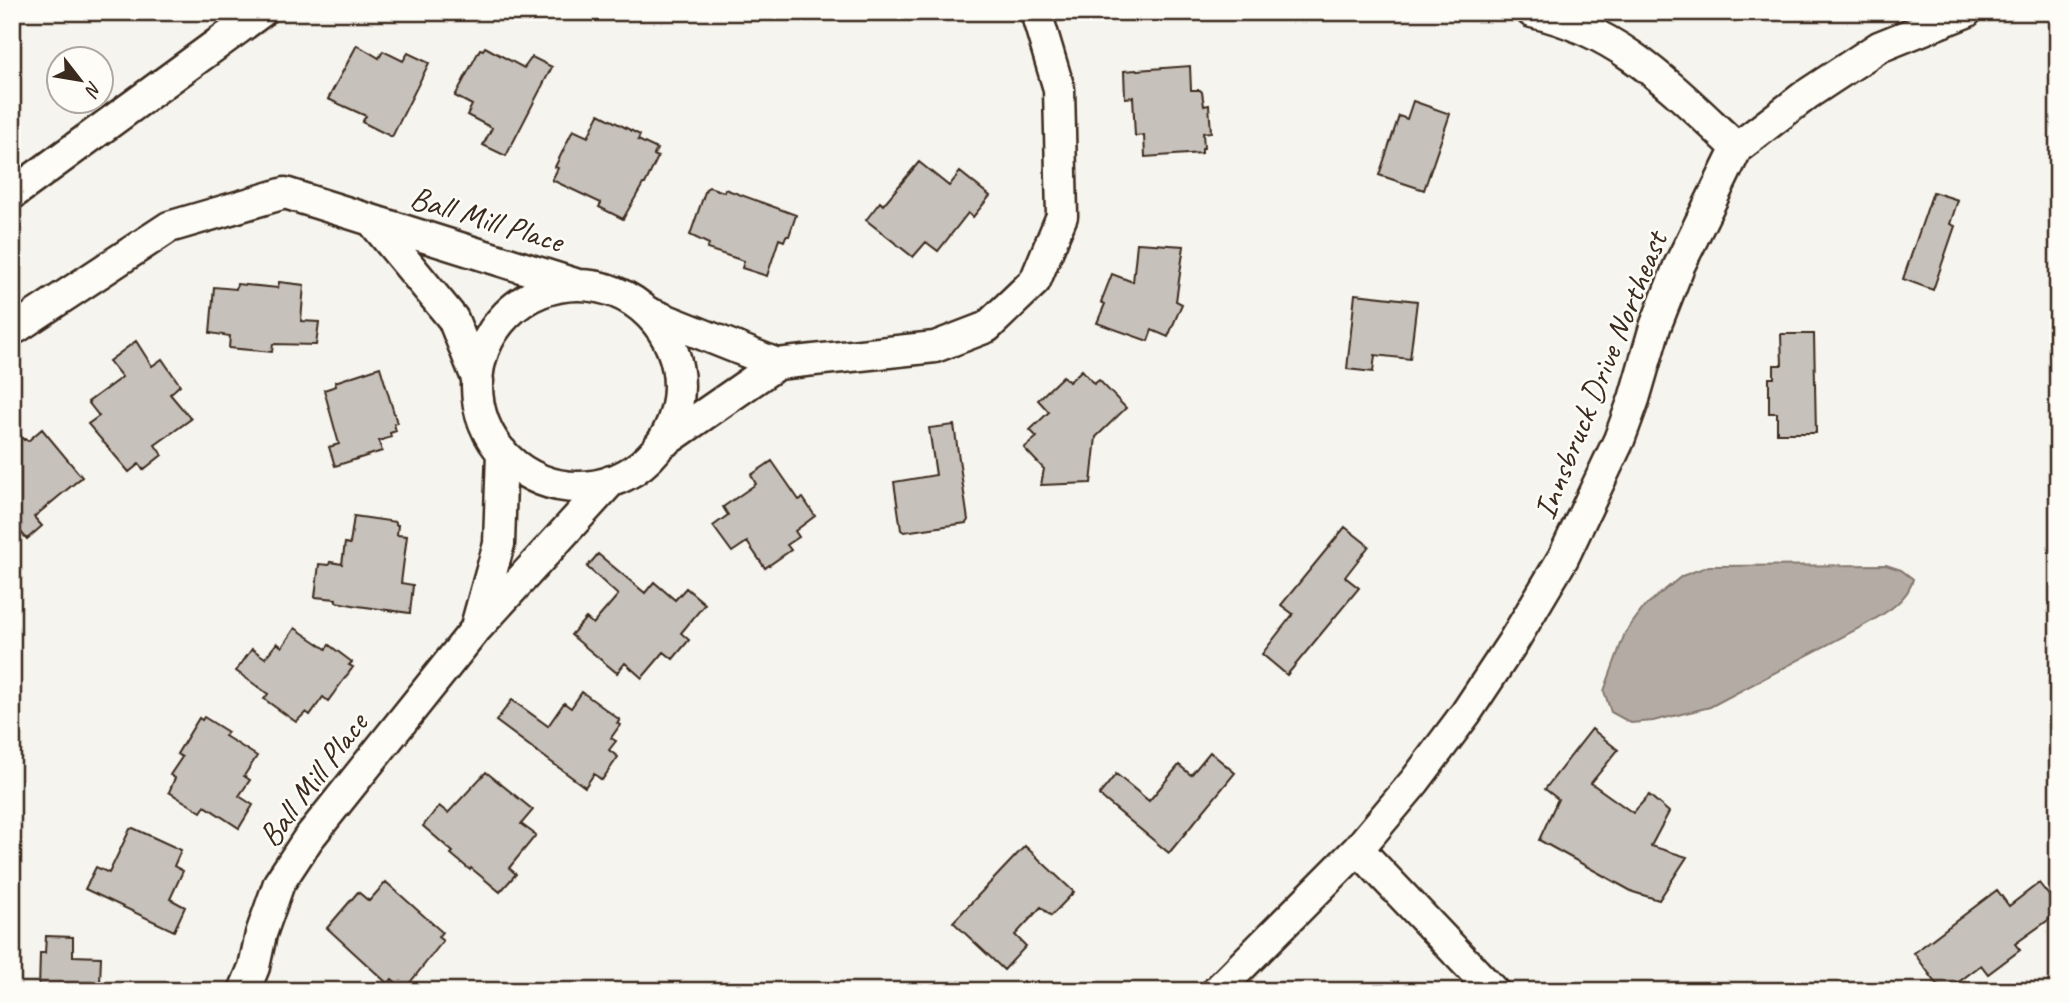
<svg xmlns="http://www.w3.org/2000/svg" width="2070" height="1003" viewBox="0 0 2070 1003" font-family="Caveat,sans-serif">
  <style>
    .water { fill: #b4aca4; stroke: #84786e; stroke-width: 2 }
    .building { fill: #c7c1bb; stroke: #3b2a1e; stroke-width: 2 }
    .lines { fill: none; stroke-linecap: round; stroke-linejoin: round }
    .minor-casing { stroke: #3b2a1e; stroke-width: 35 }
    .minor { stroke: #fdfcf7; stroke-width: 30 }
    .labels { text-anchor: middle; stroke-width: 5; stroke-linejoin: round; paint-order: stroke }
    .street-label { font-size: 33px; fill: #3b2a1e; stroke: #fdfcf7 }
  </style>
  <rect width="100%" height="100%" fill="#f5f4ee"/>
  <filter id="ink" filterUnits="userSpaceOnUse"><feTurbulence type="fractalNoise" baseFrequency=".0143" numOctaves="2"/><feDisplacementMap in="SourceGraphic" scale="14" xChannelSelector="R" yChannelSelector="G"/><feConvolveMatrix kernelMatrix="1 2 1 2 8 2 1 2 1" color-interpolation-filters="sRGB"/></filter>
  <g filter="url(#ink)">
    <path class="water" d="M 1886,565 L 1901,570 L 1913,579 C 1908,602 1880,616 1861,627 L 1710,707 L 1653,721 L 1631,723 L 1611,712 L 1604,691 L 1625,633 L 1645,606 L 1682,576 L 1709,566 Z"/>
    <path class="building" d="M 357,45 L 379,58 L 383,51 L 403,61 L 408,53 L 429,63 L 392,137 L 362,122 L 366,116 L 328,99 Z
      M 485,47 L 524,68 L 532,57 L 552,67 L 506,156 L 483,145 L 492,128 L 467,115 L 472,105 L 455,96 L 480,49 L 483,50 Z
      M 1190,66 L 1191,90 L 1200,90 L 1202,92 L 1204,106 L 1209,105 L 1211,132 L 1203,133 L 1204,148 L 1202,148 L 1202,153 L 1145,157 L 1144,135 L 1135,136 L 1133,97 L 1125,98 L 1124,71 Z
      M 1413,101 L 1450,114 L 1424,190 L 1379,175 L 1399,116 L 1407,119 Z
      M 599,114 L 640,135 L 638,140 L 657,149 L 654,155 L 658,157 L 645,184 L 643,184 L 623,219 L 599,207 L 601,203 L 552,180 L 558,168 L 555,167 L 573,130 L 588,137 Z
      M 919,162 L 949,186 L 960,172 L 990,196 L 973,217 L 968,213 L 938,251 L 926,242 L 913,257 L 866,220 L 880,202 L 883,205 Z
      M 709,187 L 724,192 L 725,189 L 796,215 L 789,236 L 786,236 L 784,241 L 779,239 L 767,276 L 742,268 L 744,261 L 707,249 L 709,244 L 690,235 L 706,189 Z
      M 1933,192 L 1958,200 L 1950,224 L 1955,226 L 1933,290 L 1903,279 Z
      M 1137,243 L 1184,246 L 1176,301 L 1182,304 L 1168,337 L 1152,330 L 1148,341 L 1097,323 L 1105,304 L 1101,302 L 1112,274 L 1133,282 Z
      M 279,282 L 304,285 L 301,321 L 319,322 L 316,345 L 273,344 L 272,352 L 229,348 L 230,336 L 210,333 L 214,287 L 236,289 L 237,284 L 278,288 Z
      M 1355,294 L 1417,301 L 1410,359 L 1375,355 L 1373,372 L 1347,369 Z
      M 1781,334 L 1814,334 L 1816,433 L 1777,433 L 1777,413 L 1769,413 L 1769,378 L 1774,378 L 1774,365 L 1782,365 Z
      M 136,341 L 152,366 L 162,359 L 180,385 L 170,394 L 191,419 L 155,445 L 162,455 L 143,470 L 139,464 L 129,472 L 88,424 L 99,416 L 88,402 L 122,377 L 109,361 Z
      M 380,367 L 397,423 L 394,424 L 396,431 L 390,433 L 391,437 L 379,441 L 382,451 L 335,466 L 329,447 L 339,444 L 324,390 L 336,386 L 335,382 Z
      M 1082,370 L 1094,384 L 1099,380 L 1126,408 L 1096,437 L 1091,483 L 1041,485 L 1044,469 L 1024,448 L 1037,437 L 1030,430 L 1049,412 L 1038,400 L 1063,376 L 1069,382 Z
      M 954,425 L 968,520 L 966,523 L 904,532 L 901,530 L 894,482 L 936,475 L 929,428 Z
      M 12,426 L 24,440 L 25,439 L 28,441 L 42,429 L 82,477 L 34,517 L 42,526 L 27,539 L 19,530 L 12,536 Z
      M 772,461 L 799,500 L 803,498 L 815,516 L 795,531 L 799,537 L 787,545 L 791,550 L 765,568 L 747,542 L 732,552 L 713,526 L 728,515 L 723,507 L 756,484 L 751,475 Z
      M 354,516 L 396,522 L 396,525 L 398,525 L 397,535 L 407,536 L 401,583 L 413,585 L 410,613 L 358,606 L 336,602 L 336,599 L 315,597 L 319,564 L 329,565 L 330,562 L 342,564 L 345,543 L 350,544 Z
      M 1345,527 L 1369,546 L 1345,577 L 1359,588 L 1287,675 L 1262,654 L 1293,614 L 1281,605 Z
      M 598,554 L 645,593 L 654,582 L 675,600 L 686,588 L 705,604 L 681,633 L 689,640 L 673,659 L 664,652 L 642,678 L 625,663 L 617,673 L 571,635 L 586,618 L 593,624 L 618,595 L 587,567 Z
      M 295,628 L 326,649 L 329,645 L 352,662 L 349,665 L 353,667 L 328,701 L 323,697 L 310,715 L 306,712 L 296,722 L 264,699 L 268,694 L 236,671 L 252,649 L 265,658 L 277,643 L 282,647 Z
      M 582,692 L 620,720 L 617,723 L 620,725 L 611,738 L 616,741 L 609,750 L 618,757 L 602,780 L 594,774 L 585,787 L 496,721 L 512,700 L 548,726 L 564,703 L 571,708 Z
      M 204,717 L 228,732 L 225,736 L 257,756 L 244,776 L 250,780 L 239,796 L 253,805 L 239,828 L 205,806 L 201,812 L 169,792 L 175,778 L 170,775 L 182,757 L 177,754 L 199,718 L 202,720 Z
      M 1592,729 L 1618,750 L 1591,783 L 1633,813 L 1649,795 L 1669,812 L 1651,846 L 1687,857 L 1659,900 L 1633,892 L 1539,840 L 1558,799 L 1545,789 Z
      M 1210,752 L 1235,773 L 1169,853 L 1099,795 L 1116,774 L 1149,801 L 1179,765 L 1191,775 Z
      M 486,772 L 533,810 L 521,824 L 536,835 L 509,868 L 516,874 L 500,892 L 471,868 L 470,870 L 451,854 L 453,852 L 423,826 L 439,806 L 448,813 Z
      M 133,828 L 181,850 L 174,866 L 183,871 L 170,899 L 185,907 L 174,931 L 85,889 L 96,867 L 109,873 L 130,829 Z
      M 1025,846 L 1074,892 L 1051,916 L 1041,907 L 1015,935 L 1026,946 L 1004,970 L 953,922 Z
      M 386,882 L 442,932 L 438,937 L 443,941 L 404,990 L 392,979 L 388,984 L 327,928 L 358,892 L 369,901 Z
      M 2039,883 L 2058,907 L 2058,913 L 2015,944 L 2020,950 L 1988,974 L 1981,965 L 1947,991 L 1942,991 L 1914,953 L 1997,890 L 2009,906 Z
      M 46,936 L 73,937 L 73,956 L 101,957 L 100,983 L 94,983 L 94,991 L 39,991 L 40,953 L 45,953 Z"/>
    <g class="lines">
      <defs>
        <path id="minor" d="M 1532,12 C 1622,32 1673,89 1737,148
          M 12,194 L 261,12
          M 373,222 L 453,319 L 478,381
          M477 386a101 101 0 1 1 202 0a101 101 0 1 1-202 0Z
          M 649,313 L 777,364 L 935,347 L 987,327 L 1035,281 L 1062,216 L 1059,89 L 1036,12
          M 12,324 L 16,328 L 169,227 L 285,193 L 575,284
          M 663,443 L 777,364
          M 477,623 L 499,544 L 502,452
          M 1358,849 L 1493,991
          M 244,991 L 254,967 L 261,934 L 279,883 L 308,839 L 475,630 L 611,481
          M 1217,991 L 1358,849 L 1415,781 L 1466,713 L 1513,642 L 1563,558 L 1619,440 L 1634,399 L 1655,327 L 1679,266 L 1737,148 L 1806,95 L 1879,47 L 1966,12"/>
      </defs>
      <use href="#minor" class="minor-casing"/>
      <use href="#minor" class="minor"/>
    </g>
  </g>
  <g class="labels">
    <g class="street-label">
      <text transform="translate(487 218) rotate(17)" y="12">Ball Mill Place</text>
      <text transform="translate(1599 375) rotate(-68)" y="12">Innsbruck Drive Northeast</text>
      <text transform="translate(312 779) rotate(-53)" y="12">Ball Mill Place</text>
    </g>
  </g>
  <rect width="2070" height="1003" fill="none" stroke="#fdfcf7" stroke-width="42"/>
  <rect x="21" y="21" width="2028" height="961" fill="none" stroke="#3b2a1e" stroke-width="2.5" filter="url(#ink)"/>
  <g transform="translate(80 80) rotate(121)"><circle r="33" fill="#fdfcf7" stroke="#afa8a0" stroke-width="2"/>
  <path d="M0-5L12 26L0 18L-12 26Z" fill="#3b2a1e"/>
  <text y="-10" font-size="19" font-weight="bold" text-anchor="middle" fill="#3b2a1e">N</text>
  </g>
</svg>
